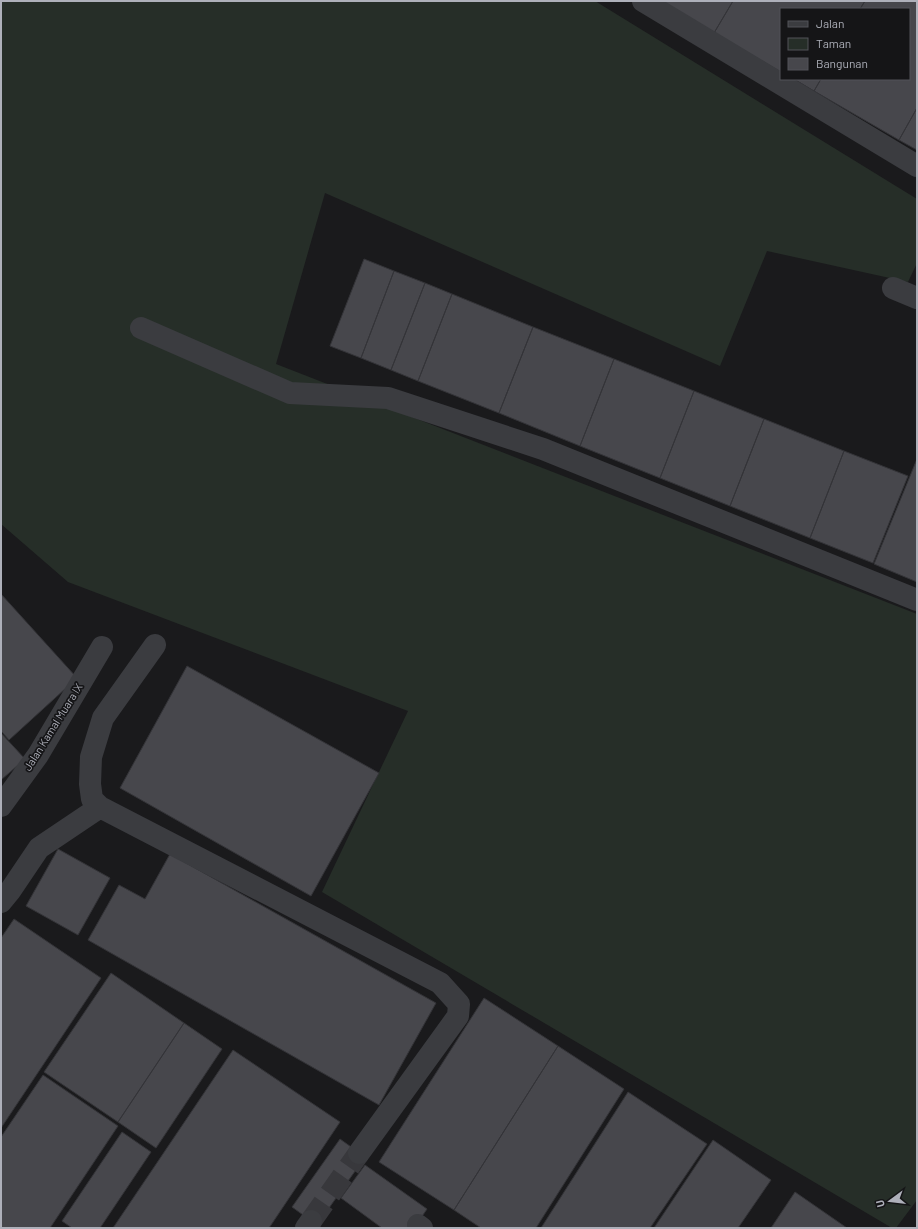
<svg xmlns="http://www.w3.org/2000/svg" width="918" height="1229" viewBox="0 0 918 1229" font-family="Barlow,sans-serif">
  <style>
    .green { fill: #262e28 }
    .building { fill: #47474c; stroke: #343438 }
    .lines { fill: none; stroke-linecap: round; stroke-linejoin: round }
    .minor-tunnel { stroke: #38383c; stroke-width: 22; stroke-dasharray: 22 11; stroke-linecap: butt }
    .minor { stroke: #3b3c40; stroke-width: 22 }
    .labels { text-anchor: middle; stroke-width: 3.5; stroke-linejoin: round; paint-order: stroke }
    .street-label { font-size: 11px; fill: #aeb0ba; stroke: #151517 }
  </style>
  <rect width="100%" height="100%" fill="#1a1a1c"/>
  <path class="green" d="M 1,1 L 595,1 L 917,199 L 917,263 L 908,282 L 767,251 L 720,366 L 325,193 L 276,364 L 917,614 L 917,1200 L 896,1228 L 892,1228 L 322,892 L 408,711 L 68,582 L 1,524 Z"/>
  <path class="building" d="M 659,1 L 733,1 L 714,33 Z
    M 733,1 L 865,1 L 860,9 L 781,9 L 781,72 L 714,33 Z
    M 865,1 L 917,1 L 917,108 L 899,140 L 814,91 L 821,79 L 909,79 L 909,9 L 860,9 Z
    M 794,79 L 821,79 L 814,91 Z
    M 917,108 L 917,150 L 899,140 Z
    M 364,259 L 394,271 L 361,358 L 330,346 Z
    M 394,271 L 425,283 L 391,370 L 361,358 Z
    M 425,283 L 452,294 L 418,381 L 391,370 Z
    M 452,294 L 533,327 L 499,413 L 418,381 Z
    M 533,327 L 614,359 L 580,446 L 499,413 Z
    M 614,359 L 694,391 L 660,478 L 580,446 Z
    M 694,391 L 764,419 L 730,506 L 660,478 Z
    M 764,419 L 844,451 L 810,538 L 730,506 Z
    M 844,451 L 908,476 L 873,563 L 810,538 Z
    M 917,459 L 917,582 L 874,564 Z
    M 1,594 L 77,678 L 9,740 L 1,731 Z
    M 187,666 L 379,773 L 311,896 L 120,788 Z
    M 1,733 L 25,759 L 1,780 Z
    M 58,849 L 110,878 L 78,935 L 26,906 Z
    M 170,854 L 436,1003 L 379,1105 L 88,940 L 119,885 L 145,899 Z
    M 14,919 L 101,978 L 1,1128 L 1,938 Z
    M 111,973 L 184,1023 L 118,1122 L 44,1072 Z
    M 484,998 L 558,1046 L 454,1210 L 379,1162 Z
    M 184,1023 L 222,1049 L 156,1148 L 118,1122 Z
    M 558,1046 L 624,1089 L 536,1228 L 481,1228 L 454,1210 Z
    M 233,1050 L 340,1122 L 269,1228 L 113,1228 Z
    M 43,1075 L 118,1126 L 50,1228 L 1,1228 L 1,1137 Z
    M 628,1092 L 707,1144 L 650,1228 L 541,1228 Z
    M 122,1132 L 151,1152 L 100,1228 L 72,1228 L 62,1221 Z
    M 340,1139 L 365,1157 L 317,1225 L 292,1207 Z
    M 713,1140 L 771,1180 L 738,1228 L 654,1228 Z
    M 365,1165 L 427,1209 L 414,1228 L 382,1228 L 341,1198 Z
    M 795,1192 L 847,1228 L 771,1228 Z"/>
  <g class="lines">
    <path class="minor-tunnel" d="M 311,1221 L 359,1153"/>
    <path class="minor" d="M 643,1 L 917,166
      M 893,288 L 917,298
      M 141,328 L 290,393 L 388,398 L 543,449 L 917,600
      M 155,645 L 103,718 L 91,757 L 90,784 L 92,799 L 100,807 L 440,983 L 459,1004 L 458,1016 L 359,1153
      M 1,806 L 38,755 L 102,647
      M 1,902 L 10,891 L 39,848 L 100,807
      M 418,1225 L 422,1228
      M 306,1228 L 311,1221"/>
  </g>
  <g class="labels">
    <g class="street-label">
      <text transform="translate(53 727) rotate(-58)" y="4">Jalan Kamal Muara IX</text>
    </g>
  </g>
  <rect width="918" height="1229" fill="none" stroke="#aeb0ba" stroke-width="4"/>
  <rect x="780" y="8" width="130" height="72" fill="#151517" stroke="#525358"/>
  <rect x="788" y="21" width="20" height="6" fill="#3b3c40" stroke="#525358"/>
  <text x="816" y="28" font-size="12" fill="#aeb0ba">Jalan</text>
  <rect x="788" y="38" width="20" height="12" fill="#262e28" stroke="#525358"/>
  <text x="816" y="48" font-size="12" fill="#aeb0ba">Taman</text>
  <rect x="788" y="58" width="20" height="12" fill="#47474c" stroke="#525358"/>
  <text x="816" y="68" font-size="12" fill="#aeb0ba">Bangunan</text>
  <g transform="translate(890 1201) rotate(255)" stroke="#151517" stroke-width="3" paint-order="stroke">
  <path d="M0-3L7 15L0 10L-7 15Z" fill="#aeb0ba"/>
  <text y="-6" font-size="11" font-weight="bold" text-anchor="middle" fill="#aeb0ba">U</text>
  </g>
</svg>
